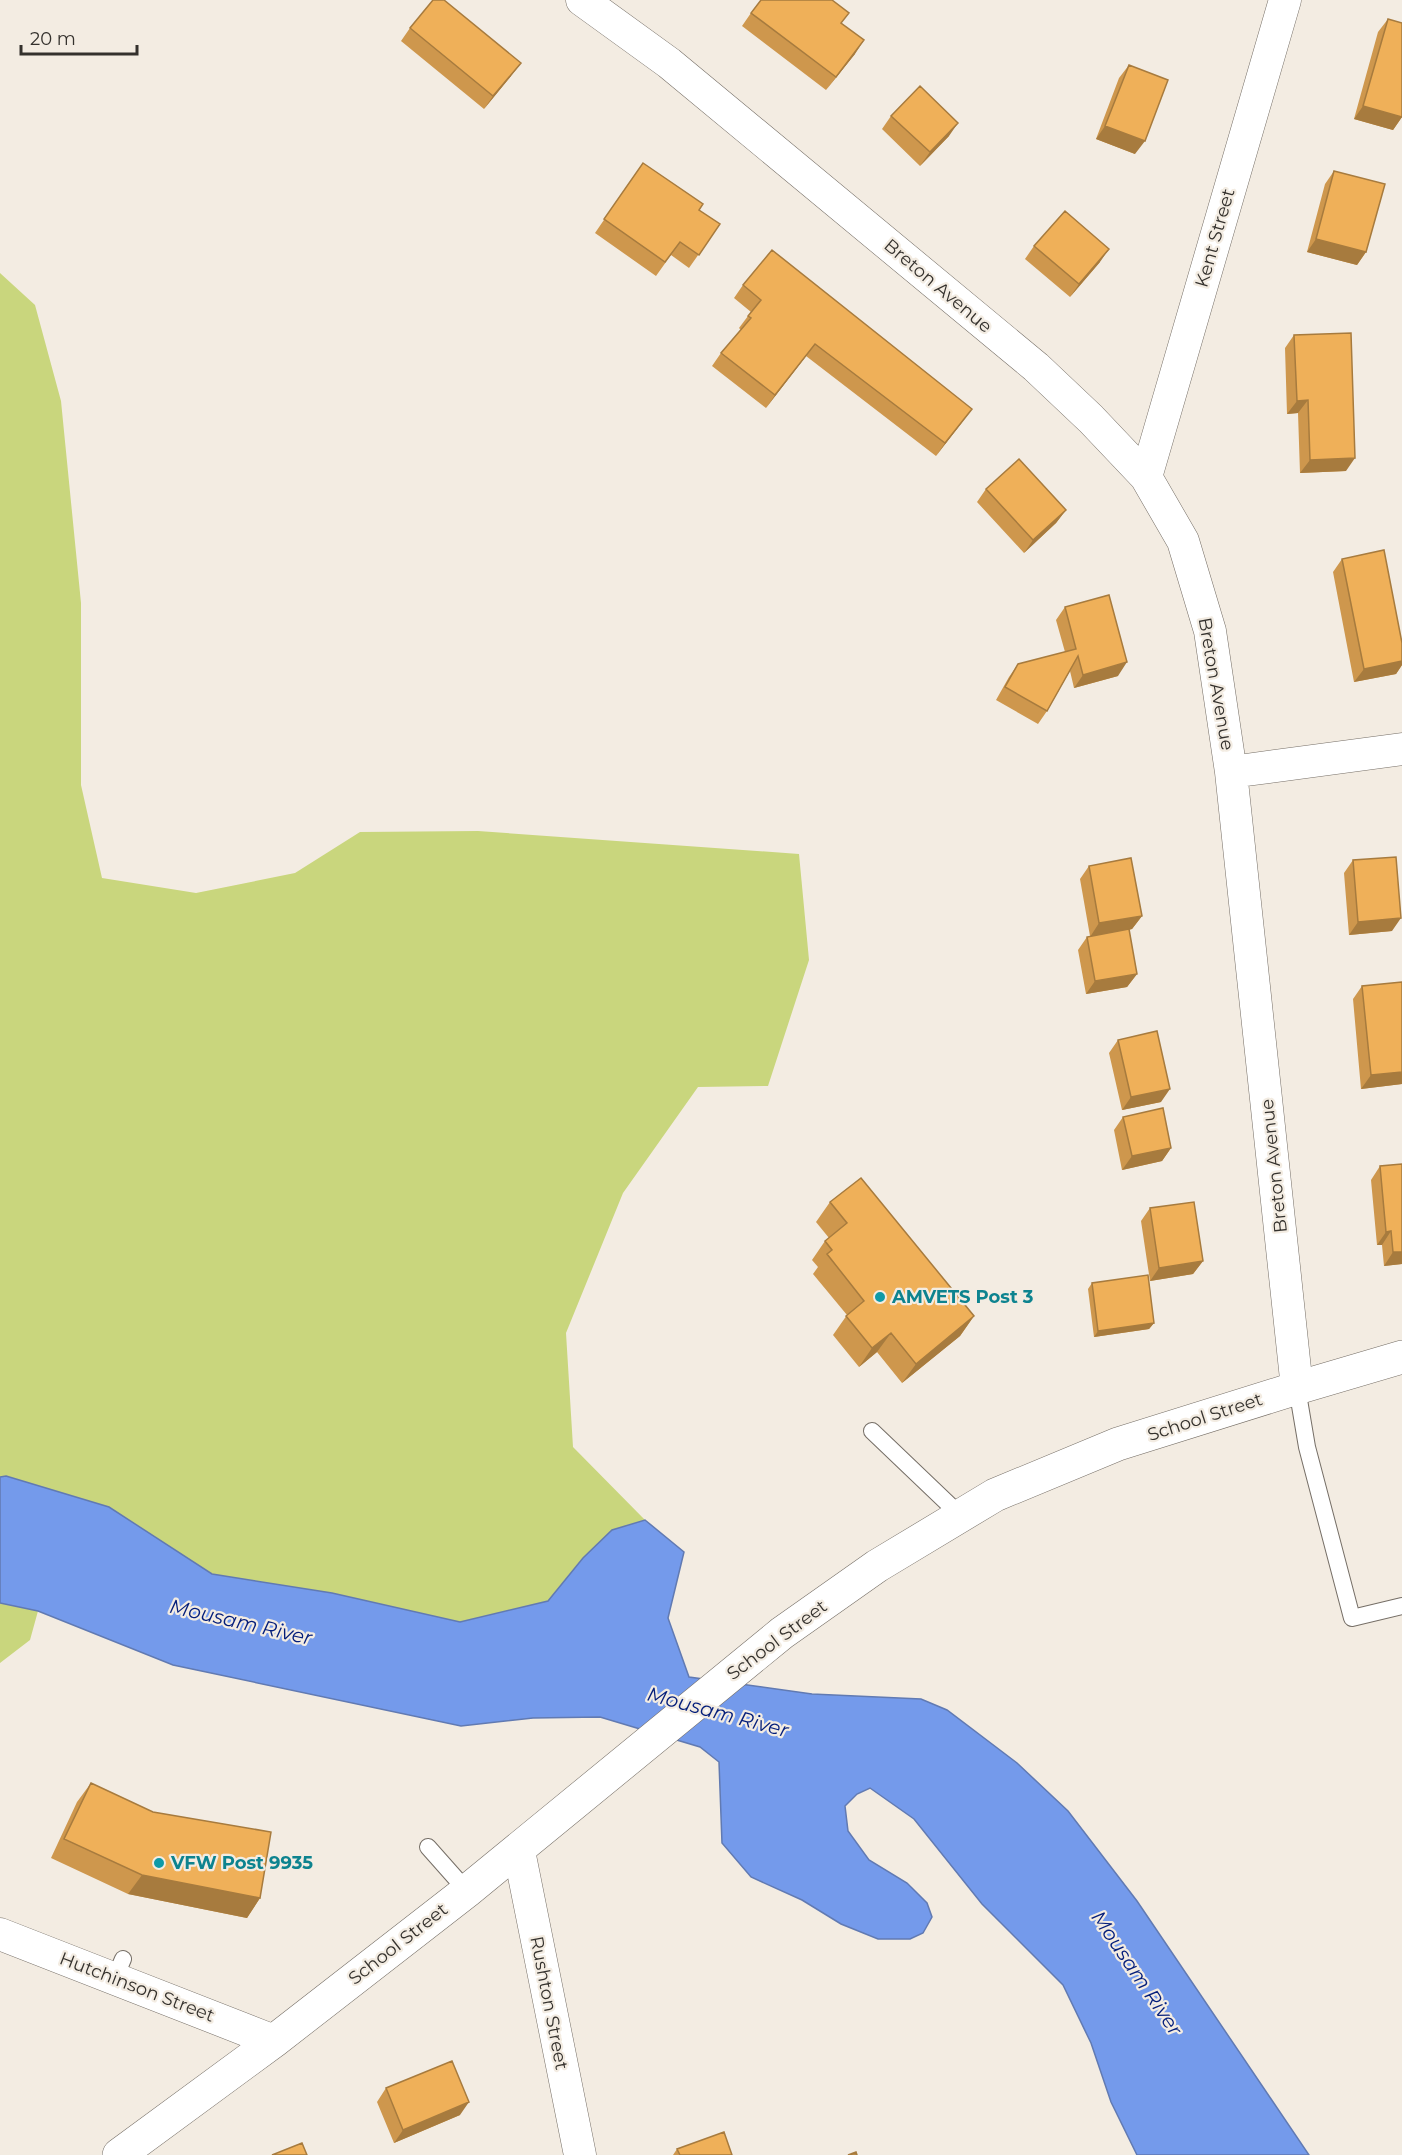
<svg xmlns="http://www.w3.org/2000/svg" width="1402" height="2155" viewBox="0 0 1402 2155" font-family="Montserrat,sans-serif">
  <style>
    .green { fill: #c9d67d }
    .water { fill: #749aeb; stroke: #617ab2; stroke-width: 1.5 }
    .lines { fill: none; stroke-linecap: round; stroke-linejoin: round }
    .lane-casing { stroke: #756e66; stroke-width: 18 }
    .street-casing { stroke: #756e66; stroke-width: 33 }
    .secondary-casing { stroke: #756e66; stroke-width: 34 }
    .lane { stroke: #fff; stroke-width: 16 }
    .street { stroke: #fff; stroke-width: 32 }
    .secondary { stroke: #fff; stroke-width: 33 }
    .wall { fill: #ce974d }
    .shaded-wall { fill: #a77b3e }
    .building { fill: #efb059; stroke: #a77b3e; stroke-width: 1.5 }
    .culture-dot { fill: #0f9aa8; stroke: #f3ece2; stroke-width: 2 }
    .labels { text-anchor: middle; stroke-width: 4.5; stroke-linejoin: round; paint-order: stroke }
    .street-label { font-size: 18px; fill: #34312d; stroke: #f3ece2 }
    .culture-label { font-size: 18px; font-weight: bold; fill: #0d838f; stroke: #f3ece2; text-anchor: start }
    .water-label { font-size: 20px; font-style: italic; fill: #031d7a; stroke: #f3ece2 }
  </style>
  <rect width="100%" height="100%" fill="#f3ece2"/>
  <path class="green" d="M 0,273 L 35,305 L 61,401 L 81,603 L 81,785 L 102,878 L 196,893 L 295,873 L 360,832 L 478,831 L 799,854 L 809,960 L 768,1086 L 698,1087 L 623,1193 L 566,1333 L 573,1447 L 645,1520 L 612,1530 L 583,1558 L 548,1601 L 460,1622 L 332,1593 L 212,1574 L 109,1507 L 6,1476 L 0,1477 Z
    M 0,1603 L 38,1611 L 30,1640 L 0,1663 Z"/>
  <path class="water" d="M 6,1476 L 109,1507 L 212,1574 L 332,1593 L 460,1622 L 548,1601 L 583,1558 L 612,1530 L 645,1520 L 684,1552 L 668,1618 L 689,1677 L 812,1694 L 921,1699 L 947,1710 L 1017,1763 L 1068,1811 L 1137,1901 L 1309,2155 L 1137,2155 L 1111,2102 L 1091,2043 L 1063,1985 L 982,1904 L 914,1819 L 870,1788 L 857,1794 L 845,1806 L 848,1831 L 869,1860 L 907,1883 L 927,1903 L 932,1917 L 923,1933 L 910,1939 L 878,1939 L 841,1924 L 802,1900 L 751,1877 L 722,1843 L 719,1762 L 700,1747 L 600,1717 L 533,1718 L 461,1726 L 173,1665 L 38,1611 L 0,1603 L 0,1477 Z"/>
  <g class="lines">
    <defs>
      <path id="lane" d="M 1297,1388 L 1307,1447 L 1352,1618 L 1402,1606
        M 872,1431 L 961,1516
        M 428,1847 L 467,1891
        M 115,1978 L 123,1959"/>
      <path id="street" d="M 582,0 L 669,63 L 1036,367 L 1091,419 L 1146,477 L 1183,541 L 1210,631 L 1231,772 L 1297,1388
        M 1146,477 L 1285,0
        M 1231,772 L 1402,749
        M 519,1851 L 580,2155
        M 0,1934 L 274,2041"/>
      <path id="secondary" d="M 119,2155 L 274,2041 L 467,1891 L 782,1633 L 877,1566 L 995,1495 L 1118,1444 L 1297,1388 L 1402,1357"/>
    </defs>
    <use href="#lane" class="lane-casing"/>
    <use href="#street" class="street-casing"/>
    <use href="#secondary" class="secondary-casing"/>
    <use href="#lane" class="lane"/>
    <use href="#street" class="street"/>
    <use href="#secondary" class="secondary"/>
  </g>
  <path class="wall" d="M 751,13 L 841,23 L 855,54 L 826,90 L 742,26 Z
    M 1388,19 L 1402,117 L 1393,130 L 1354,119 L 1378,32 Z
    M 410,28 L 511,76 L 484,109 L 401,41 Z
    M 1129,65 L 1135,154 L 1096,139 L 1119,78 Z
    M 891,116 L 949,136 L 920,166 L 882,129 Z
    M 643,163 L 699,210 L 720,224 L 689,268 L 671,255 L 656,276 L 595,233 Z
    M 1334,171 L 1366,252 L 1357,265 L 1307,252 L 1325,184 Z
    M 1034,246 L 1100,262 L 1070,297 L 1025,259 Z
    M 743,285 L 963,421 L 936,456 L 806,356 L 766,408 L 712,366 L 721,353 L 741,330 L 739,328 L 751,312 L 734,298 Z
    M 1294,335 L 1346,471 L 1300,473 L 1298,413 L 1287,414 L 1285,348 Z
    M 986,489 L 1066,510 L 1056,523 L 1024,553 L 977,502 Z
    M 1342,559 L 1402,643 L 1402,665 L 1396,674 L 1354,682 L 1333,572 Z
    M 1065,607 L 1118,676 L 1074,688 L 1070,671 L 1047,711 L 1038,724 L 996,700 L 1009,677 L 1018,664 L 1065,652 L 1056,620 Z
    M 1353,860 L 1392,931 L 1349,935 L 1344,873 Z
    M 1089,866 L 1142,916 L 1132,929 L 1129,930 L 1137,974 L 1127,987 L 1086,994 L 1078,950 L 1087,937 L 1090,936 L 1080,879 Z
    M 1362,986 L 1402,1084 L 1361,1089 L 1353,999 Z
    M 1118,1040 L 1161,1102 L 1122,1110 L 1109,1053 Z
    M 1123,1117 L 1171,1148 L 1162,1161 L 1122,1170 L 1114,1130 Z
    M 1402,1164 L 1402,1264 L 1384,1266 L 1382,1245 L 1377,1245 L 1371,1180 L 1380,1166 Z
    M 830,1202 L 974,1316 L 960,1336 L 902,1383 L 877,1352 L 859,1367 L 833,1335 L 847,1315 L 813,1274 L 818,1267 L 812,1260 L 825,1241 L 829,1238 L 816,1222 Z
    M 1150,1208 L 1203,1261 L 1193,1274 L 1150,1281 L 1141,1221 Z
    M 1092,1283 L 1154,1323 L 1149,1329 L 1094,1337 L 1088,1289 Z
    M 91,1783 L 260,1898 L 247,1918 L 128,1894 L 51,1858 L 77,1802 Z
    M 386,2088 L 460,2115 L 394,2143 L 377,2102 Z
    M 677,2149 L 732,2155 L 673,2155 Z"/>
  <path class="shaded-wall" d="M 864,40 L 855,54 L 826,90 L 836,77 Z
    M 521,63 L 511,76 L 484,109 L 493,96 Z
    M 1363,106 L 1402,117 L 1393,130 L 1354,119 Z
    M 958,123 L 949,136 L 920,166 L 930,152 Z
    M 1105,126 L 1145,141 L 1135,154 L 1096,139 Z
    M 1316,239 L 1366,252 L 1357,265 L 1307,252 Z
    M 1109,249 L 1100,262 L 1070,297 L 1079,284 Z
    M 815,344 L 806,356 L 766,408 L 775,395 Z
    M 1308,400 L 1298,413 L 1287,414 L 1297,401 Z
    M 972,409 L 963,421 L 936,456 L 945,443 Z
    M 1355,458 L 1346,471 L 1300,473 L 1310,460 Z
    M 1066,510 L 1056,523 L 1024,553 L 1033,540 Z
    M 1402,661 L 1402,665 L 1396,674 L 1354,682 L 1364,669 Z
    M 1127,662 L 1118,676 L 1074,688 L 1083,675 Z
    M 1142,916 L 1132,929 L 1090,937 L 1099,923 Z
    M 1401,918 L 1392,931 L 1349,935 L 1358,922 Z
    M 1137,974 L 1127,987 L 1086,994 L 1095,981 Z
    M 1402,1072 L 1402,1084 L 1361,1089 L 1371,1075 Z
    M 1170,1089 L 1161,1102 L 1122,1110 L 1131,1097 Z
    M 1171,1148 L 1162,1161 L 1122,1170 L 1132,1156 Z
    M 1391,1231 L 1382,1245 L 1377,1245 L 1386,1232 Z
    M 1393,1252 L 1402,1252 L 1402,1264 L 1384,1266 Z
    M 1203,1261 L 1193,1274 L 1150,1281 L 1159,1268 Z
    M 974,1316 L 960,1336 L 902,1383 L 916,1364 Z
    M 1154,1323 L 1149,1329 L 1094,1337 L 1098,1331 Z
    M 891,1333 L 877,1352 L 859,1367 L 872,1348 Z
    M 142,1875 L 260,1898 L 247,1918 L 128,1894 Z
    M 469,2102 L 460,2115 L 394,2143 L 403,2130 Z"/>
  <path class="building" d="M 433,0 L 444,0 L 521,63 L 493,96 L 410,28 Z
    M 761,0 L 832,0 L 849,13 L 841,23 L 864,40 L 836,77 L 751,13 Z
    M 1388,19 L 1402,23 L 1402,117 L 1363,106 Z
    M 1129,65 L 1168,80 L 1145,141 L 1105,126 Z
    M 920,86 L 958,123 L 930,152 L 891,116 Z
    M 643,163 L 703,204 L 699,210 L 720,224 L 699,255 L 680,242 L 665,262 L 604,219 Z
    M 1334,171 L 1385,184 L 1366,252 L 1316,239 Z
    M 1065,211 L 1109,249 L 1079,284 L 1034,246 Z
    M 772,250 L 972,409 L 945,443 L 815,344 L 775,395 L 721,353 L 751,318 L 748,316 L 761,300 L 743,285 Z
    M 1351,333 L 1355,458 L 1310,460 L 1308,400 L 1297,401 L 1294,335 Z
    M 1019,459 L 1066,510 L 1033,540 L 986,489 Z
    M 1384,550 L 1402,643 L 1402,661 L 1364,669 L 1342,559 Z
    M 1109,595 L 1127,662 L 1083,675 L 1078,656 L 1047,711 L 1005,687 L 1018,664 L 1076,649 L 1065,607 Z
    M 1396,857 L 1401,918 L 1358,922 L 1353,860 Z
    M 1131,858 L 1142,916 L 1099,923 L 1089,866 Z
    M 1129,929 L 1137,974 L 1095,981 L 1087,937 Z
    M 1402,982 L 1402,1072 L 1371,1075 L 1362,986 Z
    M 1157,1031 L 1170,1089 L 1131,1097 L 1118,1040 Z
    M 1163,1108 L 1171,1148 L 1132,1156 L 1123,1117 Z
    M 1402,1164 L 1402,1252 L 1393,1252 L 1391,1231 L 1386,1232 L 1380,1166 Z
    M 861,1178 L 974,1316 L 916,1364 L 891,1333 L 872,1348 L 846,1316 L 864,1301 L 827,1254 L 832,1250 L 825,1241 L 847,1223 L 830,1202 Z
    M 1194,1202 L 1203,1261 L 1159,1268 L 1150,1208 Z
    M 1148,1275 L 1154,1323 L 1098,1331 L 1092,1283 Z
    M 91,1783 L 153,1812 L 271,1832 L 260,1898 L 142,1875 L 64,1839 Z
    M 452,2061 L 469,2102 L 403,2130 L 386,2088 Z
    M 724,2132 L 732,2155 L 680,2155 L 677,2149 Z
    M 302,2143 L 307,2155 L 272,2155 Z
    M 856,2152 L 857,2155 L 848,2155 Z"/>
  <g class="culture-dot">
    <circle cx="880" cy="1297" r="6"/>
    <circle cx="159" cy="1863" r="6"/>
  </g>
  <g class="labels">
    <g class="street-label">
      <text transform="translate(1215 238) rotate(-74)" y="6">Kent Street</text>
      <text transform="translate(938 286) rotate(40)" y="6">Breton Avenue</text>
      <text transform="translate(1216 684) rotate(80)" y="6">Breton Avenue</text>
      <text transform="translate(1274 1166) rotate(-96)" y="6">Breton Avenue</text>
      <text transform="translate(1205 1417) rotate(-18)" y="6">School Street</text>
      <text transform="translate(777 1640) rotate(-37)" y="6">School Street</text>
      <text transform="translate(398 1944) rotate(-38)" y="6">School Street</text>
      <text transform="translate(137 1987) rotate(21)" y="6">Hutchinson Street</text>
      <text transform="translate(549 2003) rotate(79)" y="6">Rushton Street</text>
    </g>
    <g class="culture-label">
      <text x="892" y="1303">AMVETS Post 3</text>
      <text x="171" y="1869">VFW Post 9935</text>
    </g>
    <g class="water-label">
      <text transform="translate(241 1622) rotate(13)" y="7">Mousam River</text>
      <text transform="translate(718 1712) rotate(15)" y="7">Mousam River</text>
      <text transform="translate(1137 1973) rotate(56)" y="7">Mousam River</text>
    </g>
  </g>
  <path d="M21 45v9h116v-9" fill="none" stroke="#34312d" stroke-width="3"/>
  <text x="30" y="45" font-size="18" fill="#34312d" stroke="#f3ece2" stroke-width="4.5" paint-order="stroke">20 m</text>
</svg>
